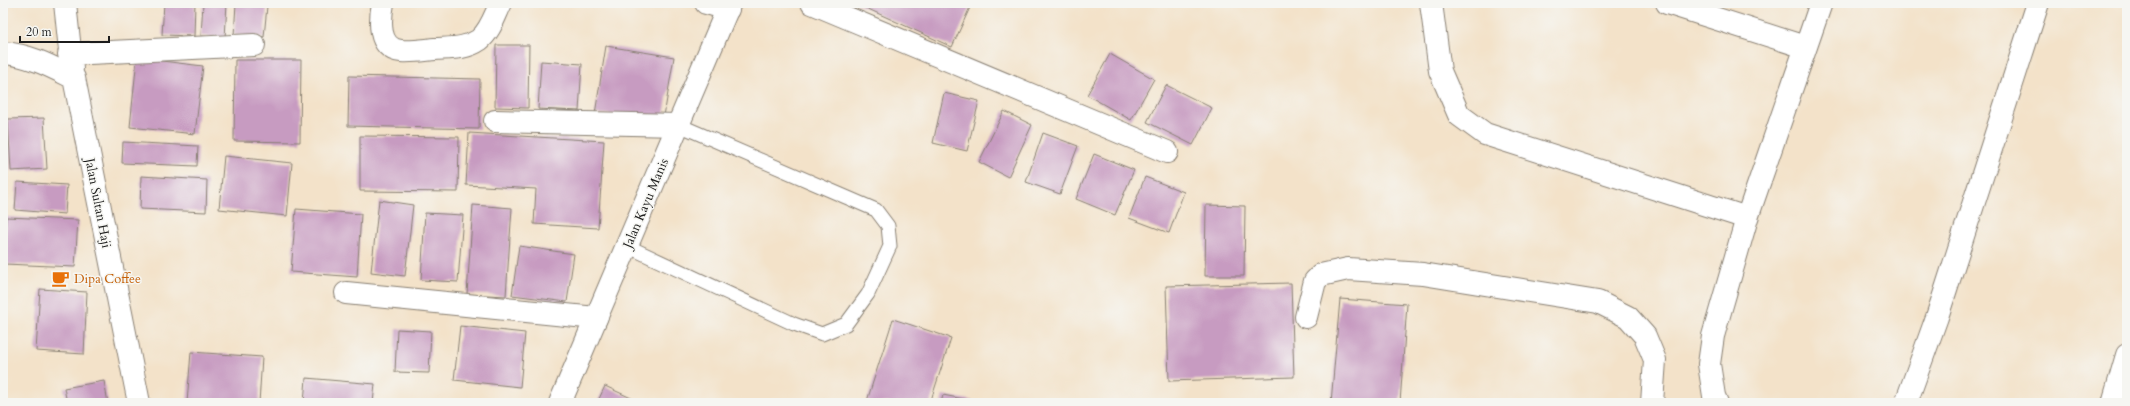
<svg xmlns="http://www.w3.org/2000/svg" width="2130" height="406" viewBox="0 0 2130 406" font-family="Cardo,serif">
  <style>
    .building { fill: #c79bc1 }
    .lines { fill: none; stroke-linecap: round; stroke-linejoin: round }
    .lane-casing { stroke: #887f72; stroke-width: 15 }
    .street-casing { stroke: #887f72; stroke-width: 24 }
    .secondary-casing { stroke: #887f72; stroke-width: 24 }
    .lane { stroke: #fff; stroke-width: 13 }
    .street { stroke: #fff; stroke-width: 22 }
    .secondary { stroke: #fff; stroke-width: 22 }
    .labels { text-anchor: middle; stroke-width: 3; stroke-linejoin: round; paint-order: stroke }
    .street-label { font-size: 13px; fill: #1c1c1c; stroke: #f6f6f2 }
    .food-label { font-size: 13px; fill: #c56008; stroke: #f6f6f2; text-anchor: start }
  </style>
  <rect width="100%" height="100%" fill="#f6f6f2"/>
  <filter id="ink" filterUnits="userSpaceOnUse"><feTurbulence type="fractalNoise" baseFrequency=".025" numOctaves="2"/><feDisplacementMap in="SourceGraphic" scale="8" xChannelSelector="R" yChannelSelector="G"/><feConvolveMatrix kernelMatrix="1 2 1 2 8 2 1 2 1" color-interpolation-filters="sRGB"/></filter>
  <filter id="wash" filterUnits="userSpaceOnUse"><feTurbulence type="fractalNoise" baseFrequency=".012" numOctaves="4" result="noise"/><feDisplacementMap in="SourceGraphic" scale="16" xChannelSelector="R" yChannelSelector="G"/><feGaussianBlur stdDeviation="0.9" result="paint"/><feColorMatrix in="noise" values="0 0 0 0 0 0 0 0 0 0 0 0 0 0 0 0 0 1.4 0 .05"/><feComposite in="paint" operator="in"/></filter>
  <g filter="url(#wash)">
    <rect width="100%" height="100%" fill="#f3e2c9"/>
    <g id="blocks">
      <path class="building" d="M 164,3 L 195,3 L 194,36 L 162,35 Z
        M 203,3 L 227,3 L 225,38 L 201,36 Z
        M 290,3 L 314,3 L 314,5 L 290,4 Z
        M 855,3 L 972,3 L 952,47 Z
        M 236,4 L 267,6 L 264,37 L 234,35 Z
        M 496,45 L 529,45 L 528,108 L 495,107 Z
        M 606,46 L 674,57 L 664,116 L 595,114 Z
        M 1110,54 L 1154,79 L 1131,120 L 1087,95 Z
        M 137,58 L 203,66 L 195,134 L 130,127 Z
        M 235,60 L 301,60 L 300,142 L 234,141 Z
        M 541,61 L 582,64 L 579,111 L 538,109 Z
        M 349,76 L 480,79 L 479,129 L 348,126 Z
        M 1166,85 L 1212,108 L 1193,145 L 1147,122 Z
        M 944,93 L 979,101 L 967,151 L 933,143 Z
        M 1004,111 L 1032,125 L 1008,177 L 979,162 Z
        M 44,118 L 47,169 L 11,171 L 8,119 Z
        M 469,133 L 604,141 L 598,228 L 534,224 L 536,189 L 466,185 Z
        M 1043,133 L 1078,146 L 1060,194 L 1026,182 Z
        M 360,136 L 459,137 L 458,192 L 360,191 Z
        M 123,142 L 198,146 L 197,166 L 122,163 Z
        M 1094,154 L 1134,170 L 1115,215 L 1076,199 Z
        M 224,156 L 292,163 L 287,216 L 219,209 Z
        M 141,176 L 207,180 L 206,212 L 140,209 Z
        M 1145,177 L 1184,192 L 1169,233 L 1129,218 Z
        M 17,182 L 67,185 L 65,214 L 15,210 Z
        M 379,200 L 413,205 L 405,276 L 371,272 Z
        M 473,205 L 512,208 L 506,296 L 467,294 Z
        M 1206,205 L 1245,206 L 1244,276 L 1205,276 Z
        M 296,209 L 361,214 L 357,277 L 291,272 Z
        M 425,213 L 463,215 L 458,282 L 421,280 Z
        M 6,217 L 78,220 L 75,267 L 4,264 Z
        M 519,246 L 574,254 L 567,302 L 512,295 Z
        M 1291,283 L 1294,377 L 1169,381 L 1166,286 Z
        M 40,289 L 87,292 L 84,354 L 36,351 Z
        M 1340,299 L 1407,304 L 1400,403 L 1331,403 Z
        M 893,319 L 951,338 L 930,403 L 874,403 L 867,401 Z
        M 460,326 L 525,333 L 520,387 L 454,380 Z
        M 397,329 L 431,331 L 429,373 L 395,372 Z
        M 191,352 L 262,357 L 259,403 L 187,403 Z
        M 306,378 L 375,384 L 373,403 L 304,403 Z
        M 104,381 L 108,403 L 67,403 L 64,388 Z
        M 605,386 L 642,403 L 597,403 Z
        M 943,395 L 979,402 L 979,403 L 941,403 Z"/>
    </g>
  </g>
  <g filter="url(#ink)">
    <use href="#blocks" fill-opacity="0" stroke="#887f72" stroke-width="1"/>
    <g class="lines">
      <defs>
        <path id="lane" d="M 627,246 L 794,324 L 822,334 L 846,324 L 868,294 L 890,246 L 888,226 L 876,210 L 679,125"/>
        <path id="street" d="M 65,3 L 72,69
          M 383,3 C 380,19 377,49 401,51 C 412,52 424,50 435,49 C 451,48 466,49 479,40 C 490,32 495,15 501,3
          M 706,3 L 728,9
          M 812,3 L 1167,152
          M 1431,3 L 1440,71 L 1459,115 L 1485,134 L 1747,218
          M 1667,3 L 1805,47
          M 69,54 L 254,45
          M 495,121 L 679,125
          M 346,293 L 596,318
          M 1306,317 L 1315,281 L 1321,275 L 1348,269 L 1423,274 L 1598,302 L 1628,317 L 1645,336 L 1655,360 L 1652,403
          M 1717,403 L 1714,396 L 1709,364 L 1713,336 L 1747,218 L 1821,3
          M 1906,403 L 1937,317 L 2038,3
          M 2113,403 L 2127,355"/>
        <path id="secondary" d="M 3,53 C 30,55 50,66 74,78 L 139,403
          M 560,403 L 730,3"/>
      </defs>
      <use href="#lane" class="lane-casing"/>
      <use href="#street" class="street-casing"/>
      <use href="#secondary" class="secondary-casing"/>
      <use href="#lane" class="lane"/>
      <use href="#street" class="street"/>
      <use href="#secondary" class="secondary"/>
    </g>
  </g>
  <defs>
    <symbol id="cafe-bare" viewBox="-9 -9 18 18"><path d="M-5.5-4.5H6V0H3Q3 3.5 0 3.5H-2.5Q-5.5 3.5-5.5 0ZM3-3.2v2h1.7v-2ZM-6 4.5H4V6H-6Z" fill="#e8710a" stroke="#f6f6f2" stroke-width="2.5" paint-order="stroke"/></symbol>
  </defs>
  <g fill-rule="evenodd">
    <use href="#cafe-bare" x="48" y="266" width="25" height="25"/>
  </g>
  <g class="labels">
    <g class="street-label">
      <text transform="translate(99 203) rotate(79)" y="5">Jalan Sultan Haji</text>
      <text transform="translate(645 203) rotate(-67)" y="5">Jalan Kayu Manis</text>
    </g>
    <g class="food-label">
      <text x="74" y="283">Dipa Coffee</text>
    </g>
  </g>
  <rect width="2130" height="406" fill="none" stroke="#f6f6f2" stroke-width="16"/>
  <path d="M20 36v6h89v-6" fill="none" stroke="#1c1c1c" stroke-width="2"/>
  <text x="26" y="36" font-size="12" fill="#1c1c1c" stroke="#f6f6f2" stroke-width="3" paint-order="stroke">20 m</text>
</svg>
